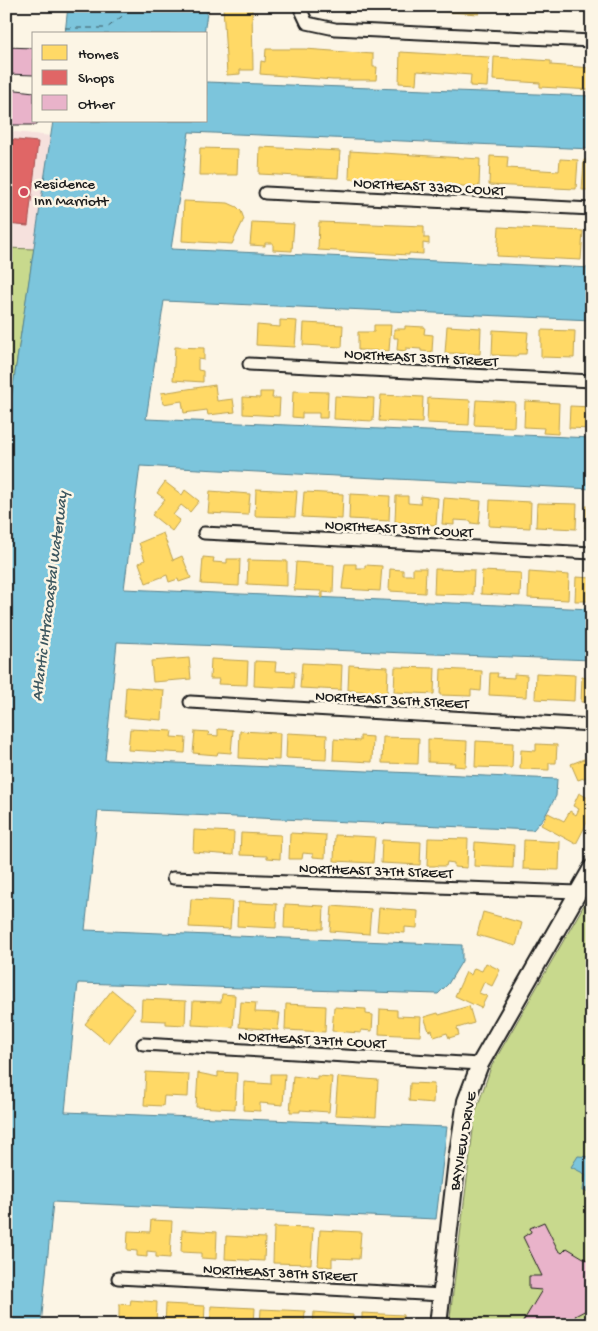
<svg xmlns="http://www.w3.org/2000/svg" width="598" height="1331" viewBox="0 0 598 1331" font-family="'Gochi Hand',sans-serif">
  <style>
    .built { fill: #f6e1dd }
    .green { fill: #c8d98d; stroke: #727a54 }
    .water { fill: #7bc5dc; stroke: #55818f }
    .homes { fill: #ffd966; stroke: #bba050 }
    .shops { fill: #e06666; stroke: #a55050 }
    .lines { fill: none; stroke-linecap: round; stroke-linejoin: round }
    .ferry { stroke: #3d575f; stroke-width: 1; stroke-dasharray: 6 5; stroke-linecap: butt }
    .building { fill: #e9b3ca; stroke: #1c1c1c }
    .street-casing { stroke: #1c1c1c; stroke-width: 15 }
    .secondary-casing { stroke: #1c1c1c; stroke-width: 20 }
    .street { stroke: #fcf5e5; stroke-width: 11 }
    .secondary { stroke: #fcf5e5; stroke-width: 16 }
    .poi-dot { fill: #d1495b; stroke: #fcf5e5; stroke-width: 2 }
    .labels { text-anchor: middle; stroke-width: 5; stroke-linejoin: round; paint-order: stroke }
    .poi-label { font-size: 15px; fill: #1c1c1c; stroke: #fcf5e5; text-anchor: start }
    .street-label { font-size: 15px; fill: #1c1c1c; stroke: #fcf5e5 }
    .water-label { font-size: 16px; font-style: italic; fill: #3d575f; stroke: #fcf5e5 }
  </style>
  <rect width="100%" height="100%" fill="#fcf5e5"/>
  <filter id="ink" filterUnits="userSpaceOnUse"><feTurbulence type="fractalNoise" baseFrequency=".02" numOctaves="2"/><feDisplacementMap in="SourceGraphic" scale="10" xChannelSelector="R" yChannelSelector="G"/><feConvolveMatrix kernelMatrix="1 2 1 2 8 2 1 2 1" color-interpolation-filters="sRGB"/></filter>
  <g filter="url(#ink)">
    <path class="built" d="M 6,131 L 51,136 L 34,249 L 6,248 Z"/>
    <path class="green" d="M 6,248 L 34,249 L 6,432 Z
      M 592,891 L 592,1325 L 449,1325 L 475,1114 L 491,1067 Z"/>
    <path class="water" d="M 68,6 L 208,6 L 204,34 L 65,34 Z
      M 206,82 L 592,96 L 592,149 L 189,132 L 171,249 L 592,268 L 592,320 L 164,301 L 146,419 L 592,438 L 592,489 L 140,466 L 124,589 L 592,609 L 592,660 L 117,642 L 105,760 L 557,779 L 556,796 L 545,816 L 533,830 L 98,811 L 85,930 L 462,945 L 462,961 L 448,984 L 438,994 L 78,983 L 65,1112 L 447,1127 L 436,1219 L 53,1202 L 41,1325 L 6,1325 L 6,432 L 53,121 L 206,121 Z
      M 578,1156 L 592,1157 L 592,1192 L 583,1191 L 585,1174 L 571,1167 Z"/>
    <path class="homes" d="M 223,6 L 252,6 L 253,70 L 240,70 L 240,74 L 227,75 Z
      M 433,6 L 480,6 L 479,14 L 433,11 Z
      M 266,49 L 305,49 L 373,54 L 373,67 L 377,67 L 376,80 L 333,80 L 260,74 L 261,61 L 265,62 Z
      M 400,52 L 489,57 L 487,87 L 470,86 L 471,75 L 417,71 L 416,84 L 399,83 Z
      M 494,57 L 551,61 L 551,65 L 592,68 L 592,90 L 540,87 L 540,83 L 493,80 Z
      M 260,147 L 340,151 L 338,178 L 259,174 Z
      M 200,148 L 238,149 L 237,175 L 199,175 Z
      M 350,151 L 480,159 L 479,187 L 349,179 Z
      M 490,156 L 508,157 L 507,168 L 559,171 L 560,159 L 578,160 L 576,189 L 489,185 Z
      M 584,160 L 592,160 L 592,190 L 582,190 Z
      M 184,201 L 228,203 L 237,207 L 241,211 L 244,219 L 232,244 L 182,241 Z
      M 252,222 L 294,224 L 292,251 L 273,250 L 273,243 L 265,243 L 265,246 L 250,245 Z
      M 319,222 L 424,226 L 424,238 L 429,238 L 429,244 L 423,243 L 423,254 L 409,253 L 409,255 L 318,250 Z
      M 499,227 L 583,231 L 581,260 L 497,256 Z
      M 280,320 L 297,321 L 295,347 L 256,345 L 257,325 L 280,327 Z
      M 304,323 L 343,325 L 342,347 L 303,345 Z
      M 374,325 L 391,325 L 389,351 L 358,350 L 358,332 L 374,332 Z
      M 405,326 L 425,327 L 424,334 L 433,335 L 432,352 L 421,351 L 421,349 L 406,348 L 406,351 L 397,350 L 398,338 L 394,338 L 394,329 L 405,329 Z
      M 447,326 L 481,328 L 480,354 L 445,353 Z
      M 493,330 L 528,332 L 526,354 L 518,354 L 517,356 L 492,355 Z
      M 541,330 L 575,331 L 574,358 L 541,357 Z
      M 175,347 L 204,348 L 204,360 L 198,359 L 198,370 L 203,371 L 203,382 L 173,380 Z
      M 215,385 L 217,401 L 233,399 L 235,412 L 208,415 L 207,410 L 184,413 L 182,401 L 163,404 L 161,393 Z
      M 293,391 L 328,392 L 327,418 L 319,418 L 319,413 L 302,413 L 302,418 L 292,417 Z
      M 260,392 L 273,392 L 272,398 L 280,398 L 279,416 L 243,414 L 243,397 L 260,398 Z
      M 381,395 L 423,397 L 422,423 L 379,421 Z
      M 335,396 L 374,398 L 373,421 L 334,419 Z
      M 428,398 L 470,400 L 469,425 L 427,423 Z
      M 476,400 L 515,402 L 514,427 L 474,425 Z
      M 525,401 L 559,403 L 558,434 L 543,433 L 544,428 L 524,427 Z
      M 570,406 L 592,407 L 592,429 L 569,428 Z
      M 165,482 L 182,495 L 185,490 L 199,501 L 190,512 L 181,505 L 173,515 L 180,520 L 172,531 L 152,515 L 165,499 L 157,493 Z
      M 256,489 L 297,491 L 295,517 L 255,516 Z
      M 210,491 L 250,494 L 248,515 L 208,513 Z
      M 304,492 L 343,494 L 342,519 L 302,517 Z
      M 350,494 L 390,496 L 389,521 L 349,519 Z
      M 396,496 L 408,496 L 408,503 L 420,504 L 421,496 L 438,498 L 436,525 L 395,522 Z
      M 444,498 L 481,501 L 479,524 L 471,523 L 471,521 L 454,520 L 454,525 L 442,524 Z
      M 490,500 L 531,502 L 530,528 L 489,526 Z
      M 537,503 L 577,504 L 576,529 L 536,527 Z
      M 586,506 L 592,506 L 592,529 L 585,528 Z
      M 163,533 L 173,560 L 182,556 L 191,578 L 179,582 L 178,579 L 169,582 L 167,575 L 146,583 L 139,563 L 145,560 L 139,543 Z
      M 203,557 L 214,558 L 213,562 L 227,563 L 227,559 L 240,559 L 239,586 L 201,584 Z
      M 248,560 L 287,561 L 287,586 L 247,584 Z
      M 296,562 L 334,565 L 333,593 L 323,592 L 323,598 L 321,598 L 321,591 L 294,590 Z
      M 345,564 L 356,564 L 356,568 L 365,568 L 365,565 L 382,566 L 380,591 L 342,589 Z
      M 413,568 L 426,568 L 425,593 L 389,591 L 390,569 L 403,570 L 403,575 L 413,575 Z
      M 435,569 L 474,570 L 473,595 L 434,594 Z
      M 482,571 L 521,573 L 520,596 L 481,594 Z
      M 529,572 L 569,575 L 568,600 L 528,598 Z
      M 576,577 L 592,578 L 591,601 L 575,601 Z
      M 189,658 L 191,679 L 153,682 L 151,661 Z
      M 211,659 L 248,661 L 247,685 L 218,684 L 219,679 L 210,679 Z
      M 255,661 L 276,662 L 275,671 L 295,672 L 294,688 L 254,686 Z
      M 302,663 L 342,665 L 341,690 L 300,688 Z
      M 349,665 L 388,667 L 387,693 L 348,690 Z
      M 395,667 L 435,668 L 434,694 L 394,692 Z
      M 441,669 L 482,671 L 481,691 L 471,690 L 471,696 L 440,695 Z
      M 490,673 L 498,673 L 497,677 L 514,678 L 514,674 L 527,675 L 526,697 L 489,695 Z
      M 536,673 L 575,675 L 574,701 L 535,699 Z
      M 582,677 L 592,678 L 592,702 L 581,702 Z
      M 126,687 L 164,690 L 162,720 L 124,717 Z
      M 130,729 L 172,731 L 171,737 L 186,738 L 185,753 L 128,750 Z
      M 218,729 L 233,730 L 231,753 L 218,752 L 217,755 L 193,753 L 195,731 L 209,732 L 208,735 L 218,736 Z
      M 240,731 L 280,733 L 279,760 L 239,758 Z
      M 287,733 L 327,735 L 326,760 L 286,758 Z
      M 360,736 L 373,737 L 372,762 L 333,760 L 334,739 L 360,741 Z
      M 383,737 L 419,738 L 418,764 L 382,763 Z
      M 428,739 L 467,741 L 466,767 L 454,766 L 455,763 L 428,762 Z
      M 476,741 L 513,743 L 512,768 L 475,767 Z
      M 536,744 L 557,745 L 556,763 L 549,763 L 549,770 L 520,769 L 521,750 L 536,751 Z
      M 592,756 L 592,775 L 578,780 L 571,764 Z
      M 579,793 L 592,800 L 592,813 L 576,844 L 541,825 L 548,813 L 564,821 L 570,811 L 576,815 L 579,809 L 573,806 Z
      M 194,830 L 234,832 L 233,855 L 193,852 Z
      M 241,833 L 281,835 L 280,859 L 267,858 L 267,856 L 240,855 Z
      M 290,833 L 326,835 L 325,858 L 313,857 L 313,854 L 303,853 L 302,859 L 289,859 Z
      M 335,835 L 375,837 L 373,863 L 334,861 Z
      M 428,838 L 468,839 L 467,868 L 454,867 L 454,863 L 447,862 L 446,866 L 427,866 Z
      M 382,840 L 421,842 L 420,865 L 381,863 Z
      M 524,840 L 560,842 L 559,870 L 523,869 Z
      M 475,842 L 514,845 L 513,868 L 474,866 Z
      M 191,899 L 232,901 L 230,929 L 189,927 Z
      M 238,902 L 277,904 L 276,928 L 237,926 Z
      M 285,904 L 324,906 L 323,929 L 284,928 Z
      M 332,906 L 371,909 L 369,934 L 330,931 Z
      M 379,908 L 418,911 L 417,928 L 405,927 L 405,933 L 377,931 Z
      M 483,912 L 522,923 L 516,946 L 477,935 Z
      M 486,963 L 500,970 L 492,986 L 484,982 L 479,993 L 487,996 L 481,1008 L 455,996 L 466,972 L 471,975 L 474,968 L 482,971 Z
      M 112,990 L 135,1009 L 108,1043 L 85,1024 Z
      M 222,994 L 235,995 L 233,1027 L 192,1025 L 193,1001 L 221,1002 Z
      M 142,999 L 186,1001 L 185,1025 L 166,1024 L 166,1021 L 141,1020 Z
      M 241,1002 L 256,1003 L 255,1012 L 280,1013 L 278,1030 L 239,1027 Z
      M 286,1004 L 326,1006 L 325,1032 L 285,1030 Z
      M 469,1006 L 474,1023 L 457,1028 L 459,1035 L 449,1038 L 447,1033 L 434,1037 L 432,1030 L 429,1031 L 424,1017 L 438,1013 L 439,1015 Z
      M 334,1007 L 366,1009 L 366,1014 L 373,1015 L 372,1031 L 361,1030 L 361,1033 L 332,1031 Z
      M 380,1009 L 397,1010 L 397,1016 L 421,1017 L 420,1036 L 379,1034 Z
      M 146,1072 L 189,1074 L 188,1097 L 164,1096 L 163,1106 L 144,1105 Z
      M 218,1072 L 237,1073 L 235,1109 L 196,1107 L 198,1073 L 218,1077 Z
      M 271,1074 L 285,1074 L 283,1105 L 260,1103 L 260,1111 L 243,1110 L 244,1082 L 271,1084 Z
      M 293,1076 L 317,1079 L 317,1076 L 332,1077 L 329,1112 L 300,1110 L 300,1112 L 290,1112 Z
      M 338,1077 L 378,1080 L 376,1117 L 335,1115 Z
      M 410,1083 L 434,1084 L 433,1103 L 409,1101 Z
      M 151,1220 L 172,1221 L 170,1258 L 156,1257 L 156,1252 L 147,1251 L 147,1257 L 137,1256 L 137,1251 L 127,1250 L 128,1231 L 150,1232 Z
      M 274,1227 L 313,1228 L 311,1264 L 273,1263 Z
      M 182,1230 L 217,1232 L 216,1259 L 201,1258 L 201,1253 L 181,1252 Z
      M 320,1230 L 361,1232 L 359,1259 L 332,1258 L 332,1267 L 318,1266 Z
      M 226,1236 L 265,1238 L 264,1261 L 225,1259 Z
      M 131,1300 L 157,1302 L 156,1325 L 132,1325 L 132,1318 L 119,1318 L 119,1304 L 130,1305 Z
      M 166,1304 L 205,1306 L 204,1325 L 165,1325 Z
      M 211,1306 L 255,1308 L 254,1325 L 210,1325 Z
      M 261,1309 L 305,1311 L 304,1325 L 260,1325 Z
      M 314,1312 L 353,1315 L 352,1325 L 313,1325 Z
      M 362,1313 L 403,1315 L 403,1325 L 362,1325 Z"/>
    <path class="shops" d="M 6,139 L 38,142 L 28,226 L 6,224 Z"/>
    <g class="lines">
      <path class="ferry" d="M 65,28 L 107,28 L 125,14 L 126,6"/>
    </g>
    <path class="building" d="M 6,47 L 34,48 L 34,75 L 6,74 Z
      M 8,89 L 34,92 L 34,121 L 37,121 L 37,125 L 6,125 L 6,91 Z
      M 544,1222 L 558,1250 L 562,1253 L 567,1248 L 592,1263 L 592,1302 L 590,1302 L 592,1307 L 575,1316 L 579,1325 L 521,1325 L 542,1290 L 529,1289 L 529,1276 L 542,1276 L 523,1237 L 531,1232 L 530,1228 Z"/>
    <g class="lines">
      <defs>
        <path id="street" d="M 299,6 L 307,23 L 335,29 L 592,41
          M 265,193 L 592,209
          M 249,364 L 592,381
          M 204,533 L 592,553
          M 190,702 L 592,725
          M 173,878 L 578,892
          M 143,1044 L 480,1064
          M 118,1278 L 442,1295"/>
        <path id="secondary" d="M 438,1325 L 457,1160 L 466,1101 L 480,1064 L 592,868"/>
      </defs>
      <use href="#street" class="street-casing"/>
      <use href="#secondary" class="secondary-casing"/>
      <use href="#street" class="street"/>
      <use href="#secondary" class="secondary"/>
    </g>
  </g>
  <circle class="poi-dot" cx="24" cy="192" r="5"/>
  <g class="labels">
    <g class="poi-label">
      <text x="34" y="188">Residence<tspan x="34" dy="17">Inn Marriott</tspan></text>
    </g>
    <g class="street-label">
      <text transform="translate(429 186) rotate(3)" y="5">NORTHEAST 33RD COURT</text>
      <text transform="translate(421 357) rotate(3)" y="5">NORTHEAST 35TH STREET</text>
      <text transform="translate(399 528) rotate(3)" y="5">NORTHEAST 35TH COURT</text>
      <text transform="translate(392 699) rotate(3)" y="5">NORTHEAST 36TH STREET</text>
      <text transform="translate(376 870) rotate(2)" y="5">NORTHEAST 37TH STREET</text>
      <text transform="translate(312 1039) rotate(3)" y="5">NORTHEAST 37TH COURT</text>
      <text transform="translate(462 1141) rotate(-80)" y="5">BAYVIEW DRIVE</text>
      <text transform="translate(280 1272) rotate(3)" y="5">NORTHEAST 38TH STREET</text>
    </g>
    <g class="water-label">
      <text transform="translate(48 596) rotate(-83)" y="6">Atlantic Intracoastal Waterway</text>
    </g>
  </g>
  <rect width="598" height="1331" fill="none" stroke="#fcf5e5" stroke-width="25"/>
  <rect x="12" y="12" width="573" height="1306" fill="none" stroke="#1c1c1c" stroke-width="2" filter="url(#ink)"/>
  <rect x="32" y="32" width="175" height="90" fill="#fcf5e5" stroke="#a29e95"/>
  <rect x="42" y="45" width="25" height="15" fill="#ffd966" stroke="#a29e95"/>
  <text x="78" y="58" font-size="15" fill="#1c1c1c">Homes</text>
  <rect x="42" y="70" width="25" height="15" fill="#e06666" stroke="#a29e95"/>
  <text x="78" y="82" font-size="15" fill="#1c1c1c">Shops</text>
  <rect x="42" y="95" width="25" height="15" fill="#e9b3ca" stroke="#a29e95"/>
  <text x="78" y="108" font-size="15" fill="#1c1c1c">Other</text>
</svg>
